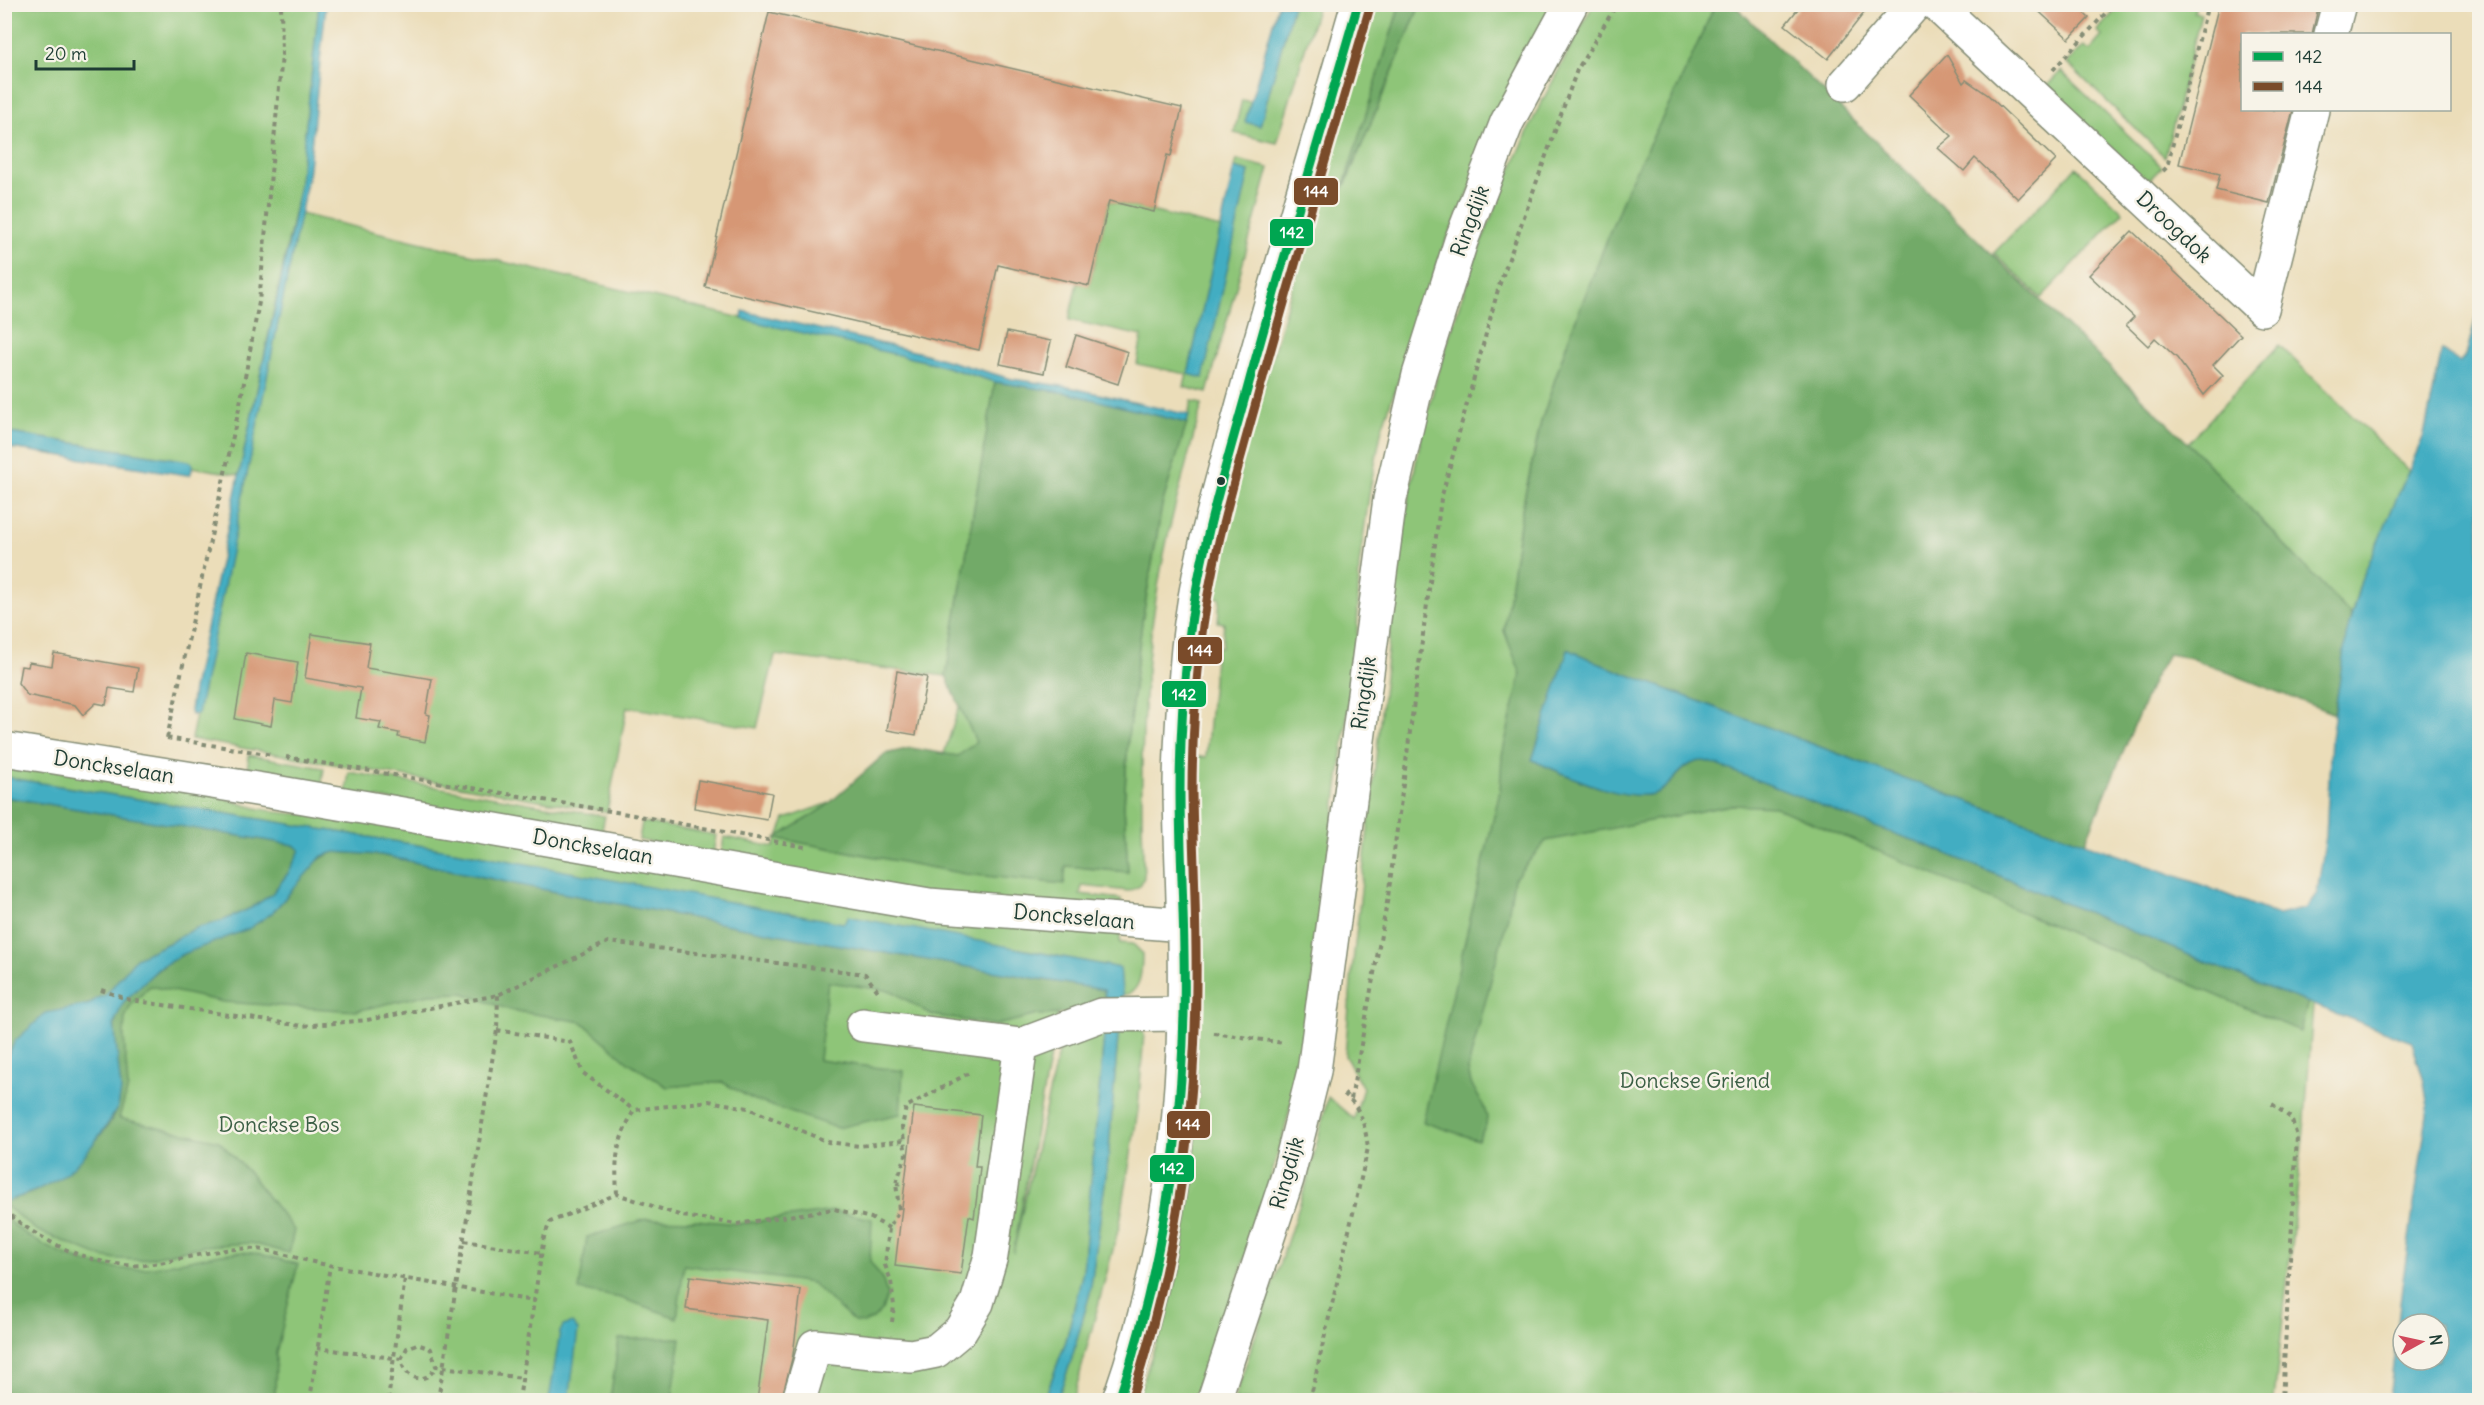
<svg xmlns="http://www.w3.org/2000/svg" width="2484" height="1405" viewBox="0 0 2484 1405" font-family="Delius,sans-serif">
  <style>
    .green { fill: #8ec578; stroke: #568156; stroke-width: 1.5 }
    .forest { fill: #72aa68; stroke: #48744e; stroke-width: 1.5 }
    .water { fill: #43adc2; stroke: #31757b; stroke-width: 1.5; fill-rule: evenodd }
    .building { fill: #d69774 }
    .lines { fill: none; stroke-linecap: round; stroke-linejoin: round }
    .minor-casing { stroke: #858d76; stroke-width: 36 }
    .path { stroke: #858d76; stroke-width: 4; stroke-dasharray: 4.5 4.5; stroke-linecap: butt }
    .minor { stroke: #fff; stroke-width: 33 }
    .bus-1-casing { stroke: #f7f3e8; stroke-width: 14 }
    .bus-2-casing { stroke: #f7f3e8; stroke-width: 14 }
    .bus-1 { stroke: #00a651; stroke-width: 9 }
    .bus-2 { stroke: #7a4b2a; stroke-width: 9 }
    .bus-dot { fill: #1f3d34; stroke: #f7f3e8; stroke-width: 2 }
    .labels { text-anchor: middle; stroke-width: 5; stroke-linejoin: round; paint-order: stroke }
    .street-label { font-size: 21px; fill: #1f3d34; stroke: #f7f3e8 }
    .park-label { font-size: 21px; fill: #3b5f45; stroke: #f7f3e8 }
    .line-badge { stroke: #f7f3e8; stroke-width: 2 }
    .badge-label { font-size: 16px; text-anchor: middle; font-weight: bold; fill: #fff }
  </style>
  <rect width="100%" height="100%" fill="#f7f3e8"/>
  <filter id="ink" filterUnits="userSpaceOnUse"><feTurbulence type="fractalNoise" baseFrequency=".0167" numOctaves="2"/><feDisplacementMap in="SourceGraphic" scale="12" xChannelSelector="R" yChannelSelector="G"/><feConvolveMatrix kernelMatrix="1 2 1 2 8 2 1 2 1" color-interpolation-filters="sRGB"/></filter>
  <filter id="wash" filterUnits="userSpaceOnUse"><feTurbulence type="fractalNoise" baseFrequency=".008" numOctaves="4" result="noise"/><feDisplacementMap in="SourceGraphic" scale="24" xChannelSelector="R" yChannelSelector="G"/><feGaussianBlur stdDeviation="1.35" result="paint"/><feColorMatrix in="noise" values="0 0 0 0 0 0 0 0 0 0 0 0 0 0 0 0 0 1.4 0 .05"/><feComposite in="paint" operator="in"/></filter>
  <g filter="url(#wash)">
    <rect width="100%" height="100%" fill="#ebddb9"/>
    <path class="green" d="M 2121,4 L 2196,5 L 2194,12 L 2201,14 L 2165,157 L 2067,63 L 2084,46 L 2090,50 L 2102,36 L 2097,31 Z
      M 4,5 L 319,5 L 299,190 L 239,475 L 192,467 L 189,461 L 5,432 Z
      M 1293,5 L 1318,5 L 1277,143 L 1234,133 L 1242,100 L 1251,102 L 1246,121 L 1260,125 Z
      M 1375,5 L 1400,5 L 1345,186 L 1420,5 L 1555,5 L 1444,246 L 1382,428 L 1370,489 L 1359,566 L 1357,640 L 1304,1049 L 1282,1141 L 1228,1311 L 1196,1400 L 1137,1400 L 1175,1284 L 1186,1211 L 1196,757 L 1206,757 L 1216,647 L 1222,647 L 1224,623 L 1218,622 L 1220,598 L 1211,597 L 1241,462 Z
      M 1593,5 L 1715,5 L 1679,85 L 1628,186 L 1569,337 L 1541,422 L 1523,504 L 1504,631 L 2314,990 L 2305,1120 L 2274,1400 L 1234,1400 L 1308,1179 L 1328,1097 L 1354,1119 L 1363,1088 L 1345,1056 L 1352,971 L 1395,587 L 1408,502 L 1421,438 L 1440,365 L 1472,266 L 1501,193 L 1536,113 Z
      M 2061,71 L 2162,167 L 2144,185 L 2044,89 Z
      M 1237,160 L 1269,168 L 1207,393 L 1184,387 L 1187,374 L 1137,364 L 1142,336 L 1069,320 L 1077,283 L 1089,285 L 1109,201 L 1221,228 L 1188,374 L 1249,172 L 1234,168 Z
      M 2076,167 L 2123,212 L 2041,298 L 1994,253 Z
      M 300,214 L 933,363 L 995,382 L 946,676 L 775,655 L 757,728 L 627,707 L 607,812 L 191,739 Z
      M 2279,345 L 2409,471 L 2361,581 L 2351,615 L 2188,443 Z
      M 1192,401 L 1202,404 C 1187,463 1169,521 1159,581 C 1141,680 1139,778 1144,877 L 1140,886 L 1129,891 L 1082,886 L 1080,894 L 1121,899 L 1120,943 L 1133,944 L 1142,953 C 1142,969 1142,994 1122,995 L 1120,968 L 1068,959 L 1013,1253 L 1058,1053 L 1093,1024 L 1105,1025 L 1083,1271 L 1066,1341 L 1044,1400 L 5,1400 L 5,801 L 752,907 L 484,856 L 5,777 L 4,761 L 220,796 C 253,810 290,816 326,814 L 721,856 L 724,837 L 774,847 L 785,819 L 941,763 L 1055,410 L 1085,868 L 1128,872 L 1124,806 L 1128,737 L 1142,622 L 1162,505 Z
      M 249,755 L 324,768 L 321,788 L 247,771 Z
      M 349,772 L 605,816 L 602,830 L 599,833 L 346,793 Z
      M 642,822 L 716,835 L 713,855 L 639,840 Z
      M 1119,1025 L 1141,1029 L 1144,1033 L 1138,1110 L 1120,1223 L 1073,1400 L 1057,1400 L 1071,1361 L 1090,1293 L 1108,1161 Z"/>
    <path class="forest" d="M 1400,5 L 1420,5 L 1341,194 Z
      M 1715,5 L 1734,5 L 2188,443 L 2351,615 L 2334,714 L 2191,658 L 2168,654 L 2153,680 L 2085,843 L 1884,771 L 1600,664 L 1568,649 L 1532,760 C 1560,772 1629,806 1658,792 C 1674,785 1682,762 1702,761 C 1710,760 1732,771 1741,774 C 1800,795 1856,822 1916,841 L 2261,985 L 2308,1002 L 2300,1031 L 1775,807 L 1732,805 L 1546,841 L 1514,879 L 1508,916 L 1471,1056 L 1468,1070 L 1471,1083 L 1484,1107 L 1487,1117 L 1486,1125 L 1478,1140 L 1423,1122 L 1500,790 L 1502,755 L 1521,674 L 1504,631 L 1523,504 L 1541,422 L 1569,337 L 1628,186 L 1679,85 Z
      M 995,382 L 1067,393 L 1187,423 L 1162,505 L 1142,622 L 1128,737 L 1124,806 L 1128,872 L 1066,866 L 1064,884 L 965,874 L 776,838 L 825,807 L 885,754 L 911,748 L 958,756 L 976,742 L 946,676 Z
      M 5,797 L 294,845 L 300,850 L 289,872 L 271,895 L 251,908 L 222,921 L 196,928 L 169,943 L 136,958 L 105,996 L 97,998 L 90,1004 L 73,1008 L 15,1041 L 5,1061 Z
      M 335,852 L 381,855 L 525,886 L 798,938 L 1104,990 L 1105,1003 L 1070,1014 L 1038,1015 L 996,1025 L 931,1015 L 892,991 L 828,982 L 819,1060 L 903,1071 L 900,1114 L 837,1128 L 754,1100 L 722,1082 L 667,1087 L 628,1062 L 582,1022 L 510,1010 L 463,993 L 429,994 L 356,1011 L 223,1002 L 150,986 L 131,1005 L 125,1018 L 124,1036 L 128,1088 L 119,1118 L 219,1141 L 251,1175 L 294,1230 L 289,1253 L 251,1243 L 203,1246 L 140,1260 L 104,1258 L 36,1230 L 5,1205 L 4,1202 C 14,1198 26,1196 35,1191 C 57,1179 116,1129 118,1104 C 119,1074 105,1025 124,1002 C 145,977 171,958 201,946 C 225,936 250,931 270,914 C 293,895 306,860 335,852 Z
      M 834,1211 L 872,1219 L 870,1261 L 883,1280 L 887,1295 L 882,1310 L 873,1319 L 864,1323 L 854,1322 L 812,1283 L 684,1265 L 677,1318 L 621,1298 L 579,1290 L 587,1237 L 646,1219 L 696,1220 L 738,1224 Z
      M 4,1216 C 38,1249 92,1271 139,1269 C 154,1268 170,1263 185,1261 C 206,1257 231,1250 253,1253 C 268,1255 283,1261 298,1264 L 276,1353 L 275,1400 L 5,1400 Z
      M 681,1338 L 672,1400 L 610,1400 L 619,1339 Z"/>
    <path class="water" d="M 319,5 L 326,5 L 308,177 L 198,714 L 191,715 L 190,711 L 193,689 L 291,233 L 299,189 Z
      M 1278,5 L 1293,5 L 1260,126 L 1245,122 Z
      M 1234,168 L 1249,172 L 1203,378 L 1188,374 Z
      M 2479,306 L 2479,1400 L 2389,1400 L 2402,1287 L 2428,1107 L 2423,1077 L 2412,1042 L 2261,985 L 1916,841 C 1856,822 1800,795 1740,774 C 1731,771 1710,760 1702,761 C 1681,762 1674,785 1658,792 C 1629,806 1560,772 1532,760 L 1568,649 L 1600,664 L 1884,771 L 2202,885 L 2278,915 L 2306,908 L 2317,893 L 2326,836 L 2331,739 L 2346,636 L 2361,581 L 2424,435 L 2442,350 L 2459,362 L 2466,355 ZM 2403,1324 L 2439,1324 L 2439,1360 L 2403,1360 Z
      M 743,311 L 918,352 L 1012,379 L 1069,387 L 1189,415 L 1187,423 L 1067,393 L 995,382 L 933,363 L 742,319 Z
      M 4,432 L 189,461 L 192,463 L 192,470 L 190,475 L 187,475 L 5,447 Z
      M 4,777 L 484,856 L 843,923 L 847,920 L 848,916 L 1120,968 L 1123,1003 L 1106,1005 L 1104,990 L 798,938 L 525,886 L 381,855 L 335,852 L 322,856 L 272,913 L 248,929 L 181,955 L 159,968 L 144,982 L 124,1002 L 114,1023 L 121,1091 L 118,1107 L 105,1128 L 81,1160 L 60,1178 L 35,1191 L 5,1202 L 5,1061 L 15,1041 L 46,1013 L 90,1004 L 97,998 L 105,996 L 136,958 L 169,943 L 196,928 L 222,921 L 251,908 L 271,895 L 289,872 L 300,850 L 294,845 L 5,797 Z
      M 1105,1025 L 1119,1025 L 1108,1161 L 1090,1293 L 1071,1361 L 1057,1400 L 1044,1400 L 1066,1341 L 1083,1271 Z
      M 572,1323 L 578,1330 L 569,1400 L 549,1400 L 560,1332 L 563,1326 Z"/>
    <g id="blocks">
      <path class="building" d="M 1802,4 L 1871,4 L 1828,59 L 1785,25 Z
        M 2031,4 L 2074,4 L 2089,18 L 2069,39 Z
        M 2219,4 L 2319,4 L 2312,34 L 2242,34 L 2242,110 L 2293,110 L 2269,203 L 2216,190 L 2220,174 L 2179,164 Z
        M 769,12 L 1182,108 L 1171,156 L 1167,155 L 1154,212 L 1109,201 L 1089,286 L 998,265 L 979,350 L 705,287 Z
        M 1947,55 L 1963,83 L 1966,80 L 1988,95 L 2056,160 L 2018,199 L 1975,158 L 1964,171 L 1938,148 L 1952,136 L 1909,95 Z
        M 2132,231 L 2241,335 L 2213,365 L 2223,375 L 2204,395 L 2177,358 L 2155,338 L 2148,346 L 2126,325 L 2134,317 L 2089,275 Z
        M 1007,332 L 1051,341 L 1044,373 L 1000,364 Z
        M 1076,335 L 1128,352 L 1118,384 L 1066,367 Z
        M 312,634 L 370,643 L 366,668 L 432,679 L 426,714 L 430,715 L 425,742 L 398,737 L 399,733 L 379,729 L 381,722 L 356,718 L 361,688 L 305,678 Z
        M 54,653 L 138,668 L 134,692 L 109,688 L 106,705 L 96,703 L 83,715 L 75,705 L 27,695 L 18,683 L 21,666 L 28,667 L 29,662 L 52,666 Z
        M 246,653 L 298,662 L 292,703 L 275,700 L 271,726 L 235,719 Z
        M 897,671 L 927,677 L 916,735 L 887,730 Z
        M 698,780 L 772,793 L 767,820 L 694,808 Z
        M 914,1107 L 981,1115 L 975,1167 L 980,1167 L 977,1195 L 974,1218 L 969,1216 L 961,1274 L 895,1266 Z
        M 690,1276 L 801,1290 L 793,1355 L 781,1401 L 757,1401 L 768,1320 L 686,1309 Z"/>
    </g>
  </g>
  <g filter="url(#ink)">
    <use href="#blocks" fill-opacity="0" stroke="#858d76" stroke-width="1.5"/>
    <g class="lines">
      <defs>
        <path id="minor" d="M 1936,4 L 2262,309 L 2312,110
          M 2331,34 L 2339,4
          M 1845,84 L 1915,4
          M 4,749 L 275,792 L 929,905 L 1184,925
          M 863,1025 L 1021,1045
          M 799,1400 L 815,1346 L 911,1356 L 936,1351 L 960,1331 L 977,1303 L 991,1256 L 1021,1045 L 1101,1015 L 1184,1014
          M 1119,1400 C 1162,1277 1182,1144 1184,1013 C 1186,939 1181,865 1180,791 C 1180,745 1184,694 1188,648 C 1196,567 1220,489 1241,411 C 1278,275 1319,140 1358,4
          M 1214,1400 L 1287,1179 L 1314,1071 L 1390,499 L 1419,375 L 1461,241 L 1507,122 L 1571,4"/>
      </defs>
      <use href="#minor" class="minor-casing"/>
      <path class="path" d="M 2053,70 L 2114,4
        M 2163,171 L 2167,167 L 2208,4
        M 167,738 L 273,755
        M 167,738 L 240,404 L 259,302 L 282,55 L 281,4
        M 286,757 L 628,814 L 805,847
        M 101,990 L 130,1000 L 302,1026 L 367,1020 L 498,995 L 608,942 L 865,974 L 880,994
        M 497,1030 L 570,1042 L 583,1073 L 634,1110
        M 1214,1033 L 1284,1043
        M 1351,1099 L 1388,897 L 1441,499 L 1499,286 L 1577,70 L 1617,4
        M 2272,1104 L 2291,1118 L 2297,1136 L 2282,1400
        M 896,1183 L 905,1184
        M 617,1194 C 615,1157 616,1144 634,1110 L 709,1101 L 748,1108 L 828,1142 L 859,1146 L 903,1141
        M 4,1210 C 40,1242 96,1269 145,1265 C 182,1261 219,1246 257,1249 C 281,1252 304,1261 328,1265 C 396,1277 465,1289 534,1301 L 544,1237 L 550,1222 L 617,1194 L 682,1216 L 737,1224 L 834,1209 L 871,1218 L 889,1228
        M 464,1241 L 541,1253
        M 892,1322 L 894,1306 L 891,1281 L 885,1265 L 889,1228 L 899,1210 L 896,1183 L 906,1155 L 902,1127 L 906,1107 L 971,1072
        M 317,1348 L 401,1359 C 404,1379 426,1387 436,1366
        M 401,1359 L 407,1348 L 417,1344 L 431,1349 L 436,1366 L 522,1378
        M 310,1400 L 330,1265
        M 388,1400 L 405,1278
        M 438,1400 L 497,1030 L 498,995
        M 519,1400 L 534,1301
        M 1310,1400 L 1368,1148 C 1365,1125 1361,1107 1342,1092"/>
      <use href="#minor" class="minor"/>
      <defs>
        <path id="bus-1" d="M 1119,1400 C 1160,1274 1181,1146 1184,1013 C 1186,939 1180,865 1180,791 C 1180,744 1183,695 1188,648 C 1197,560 1223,475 1247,390 C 1282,261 1321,133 1358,4"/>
        <path id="bus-2" d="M 1131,1400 C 1175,1265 1195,1127 1196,986 C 1197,921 1193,857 1192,793 C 1192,745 1195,697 1200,650 C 1209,564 1234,482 1257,399 C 1293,268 1332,138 1370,7"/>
      </defs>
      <use href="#bus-1" class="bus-1-casing"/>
      <use href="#bus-2" class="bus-2-casing"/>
      <use href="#bus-1" class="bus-1"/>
      <use href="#bus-2" class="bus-2"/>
    </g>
  </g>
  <circle class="bus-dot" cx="1221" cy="481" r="5"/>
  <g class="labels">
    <g class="street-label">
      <text transform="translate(1470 221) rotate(-70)" y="7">Ringdijk</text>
      <text transform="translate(2174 227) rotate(43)" y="7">Droogdok</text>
      <text transform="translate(1364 693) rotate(-82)" y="7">Ringdijk</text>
      <text transform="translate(114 767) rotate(9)" y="7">Donckselaan</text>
      <text transform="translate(593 847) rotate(10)" y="7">Donckselaan</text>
      <text transform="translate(1074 917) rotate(5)" y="7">Donckselaan</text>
      <text transform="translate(1287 1173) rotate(-74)" y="7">Ringdijk</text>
    </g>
    <g class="park-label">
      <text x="1695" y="1088">Donckse Griend</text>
      <text x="279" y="1132">Donckse Bos</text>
    </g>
  </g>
  <g class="line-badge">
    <rect x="1293" y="177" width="46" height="29" rx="6" fill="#7a4b2a"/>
    <rect x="1269" y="218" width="45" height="29" rx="6" fill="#00a651"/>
    <rect x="1177" y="636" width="46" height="29" rx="6" fill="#7a4b2a"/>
    <rect x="1161" y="680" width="46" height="28" rx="6" fill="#00a651"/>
    <rect x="1166" y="1110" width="45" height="29" rx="6" fill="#7a4b2a"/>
    <rect x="1149" y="1154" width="46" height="29" rx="6" fill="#00a651"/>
  </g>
  <g class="badge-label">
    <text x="1316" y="197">144</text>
    <text x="1292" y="238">142</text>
    <text x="1200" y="656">144</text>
    <text x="1184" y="700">142</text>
    <text x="1188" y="1130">144</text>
    <text x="1172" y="1174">142</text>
  </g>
  <rect width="2484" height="1405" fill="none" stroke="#f7f3e8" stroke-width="24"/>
  <rect x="2241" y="33" width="210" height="78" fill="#f7f3e8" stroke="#a1aaa0" stroke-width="1.5"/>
  <rect x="2253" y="52" width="30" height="9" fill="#00a651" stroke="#a1aaa0" stroke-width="1.5"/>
  <text x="2295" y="63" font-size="18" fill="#1f3d34">142</text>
  <rect x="2253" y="82" width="30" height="9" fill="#7a4b2a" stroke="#a1aaa0" stroke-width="1.5"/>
  <text x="2295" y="93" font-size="18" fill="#1f3d34">144</text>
  <g transform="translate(2421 1342) rotate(82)"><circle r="28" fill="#f7f3e8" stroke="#a1aaa0" stroke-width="1.5"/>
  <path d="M0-4.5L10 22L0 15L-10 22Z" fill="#d1495b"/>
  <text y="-9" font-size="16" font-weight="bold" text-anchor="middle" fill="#1f3d34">N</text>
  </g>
  <path d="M36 60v9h98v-9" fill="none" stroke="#1f3d34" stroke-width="3"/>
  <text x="45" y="60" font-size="18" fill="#1f3d34" stroke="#f7f3e8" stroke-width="4.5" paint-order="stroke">20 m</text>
</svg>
